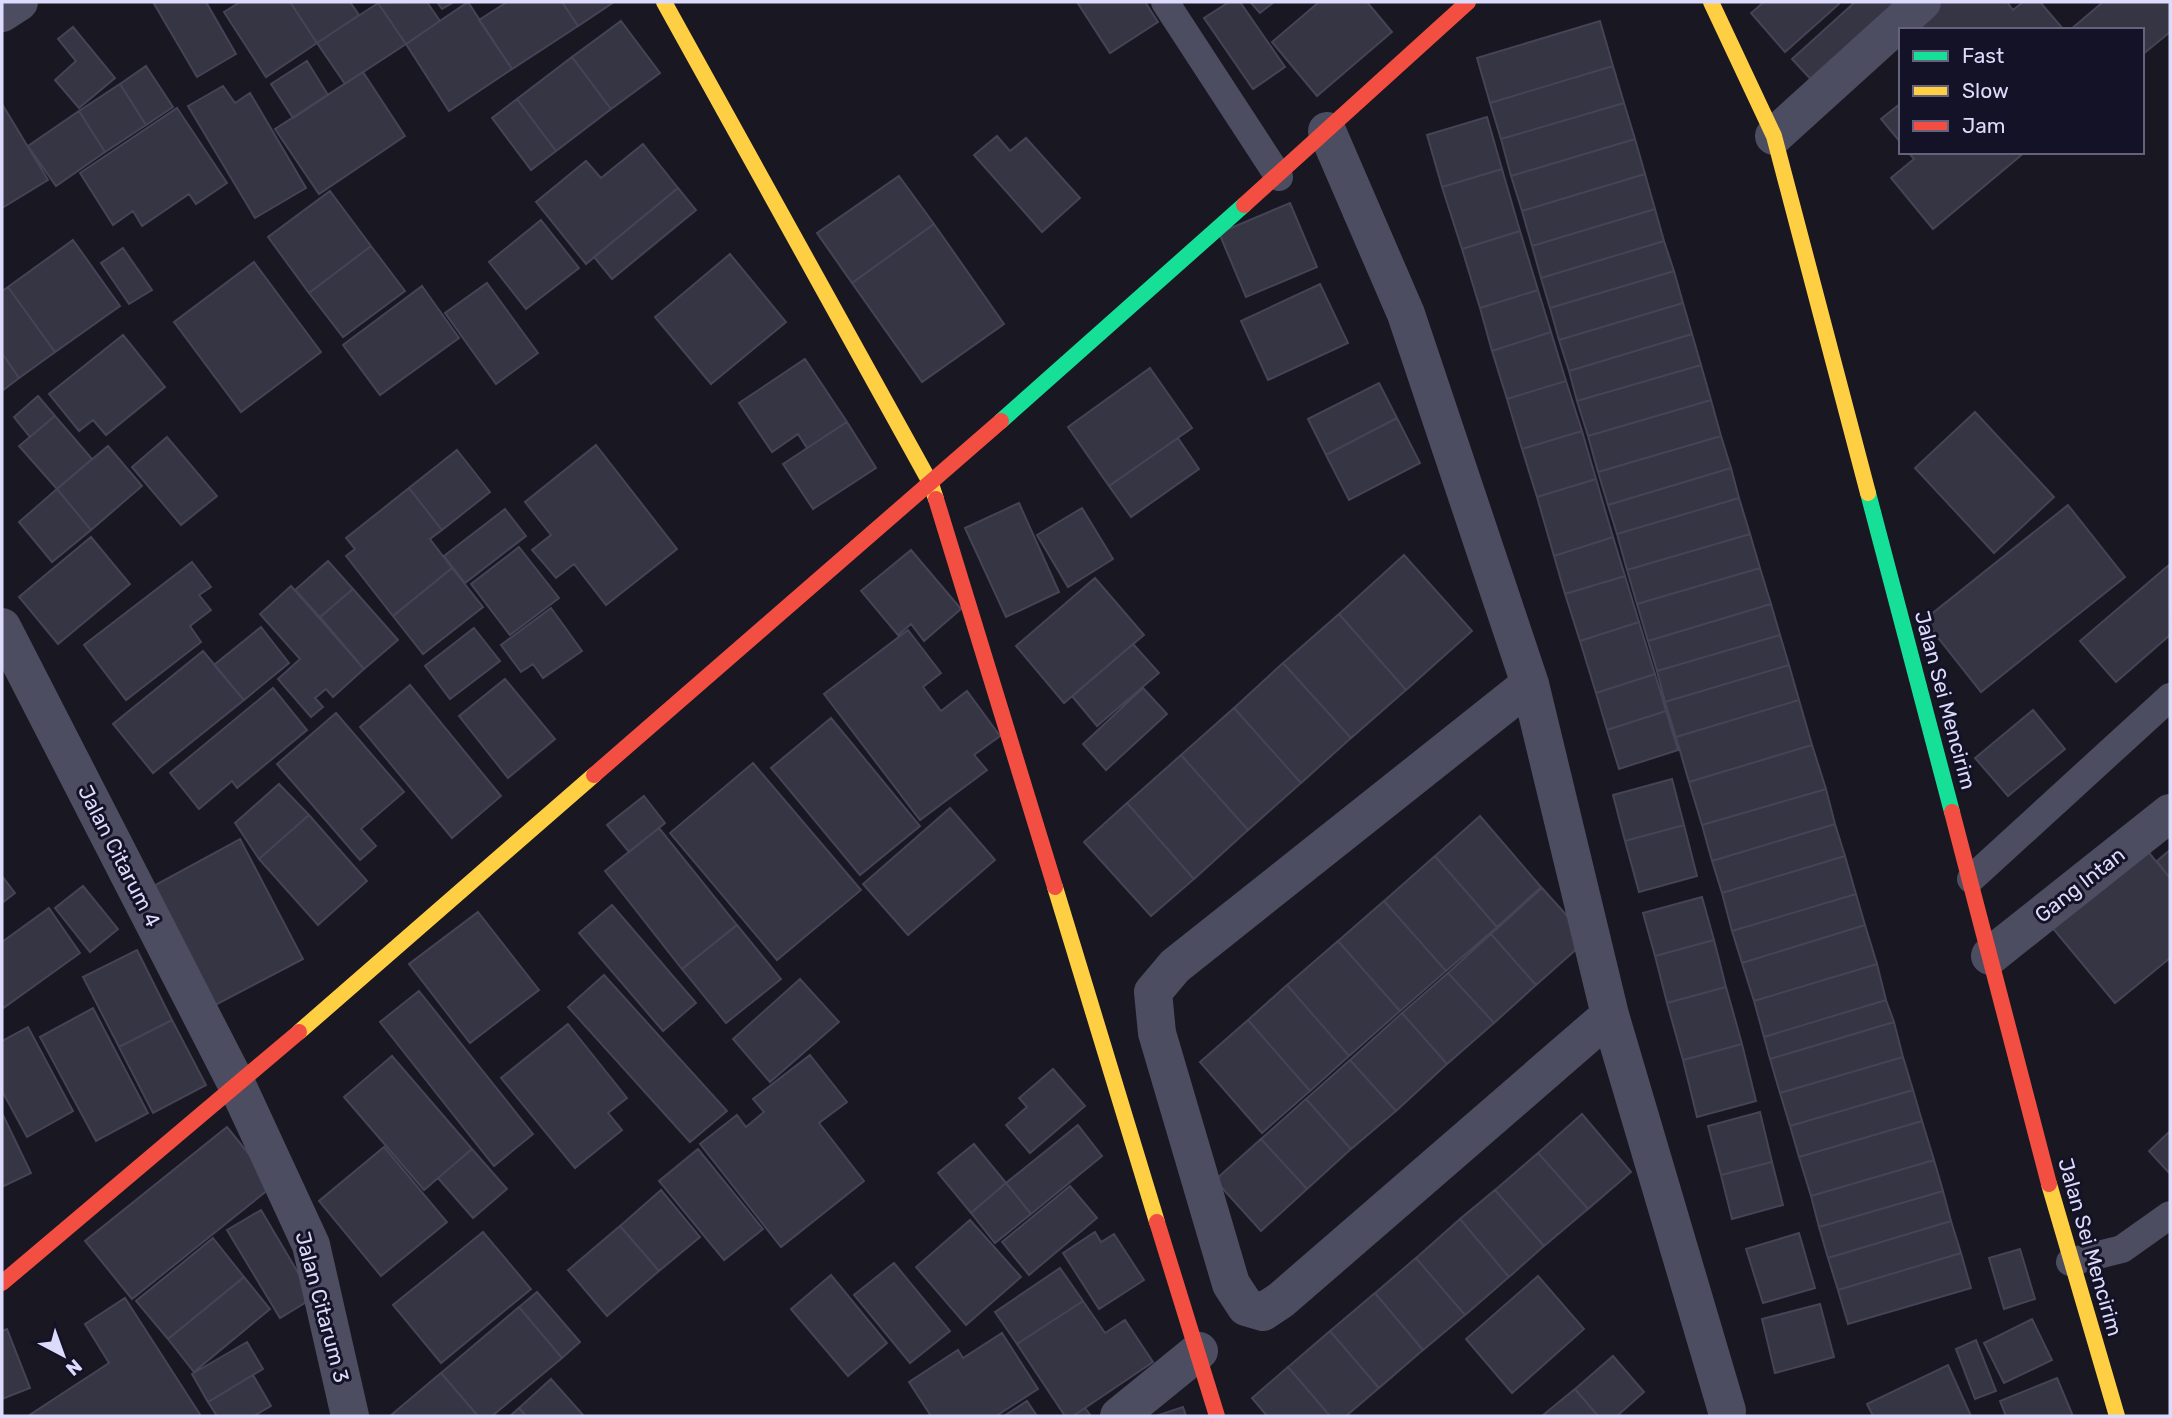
<svg xmlns="http://www.w3.org/2000/svg" width="2172" height="1418" viewBox="0 0 2172 1418" font-family="Rubik,sans-serif">
  <style>
    .building { fill: #363544; stroke: #454355; stroke-width: 2 }
    .lines { fill: none; stroke-linecap: round; stroke-linejoin: round }
    .lane { stroke: #4d4d61; stroke-width: 28 }
    .street { stroke: #4d4d61; stroke-width: 38 }
    .fast { stroke: #16e098; stroke-width: 16 }
    .slow { stroke: #ffcf43; stroke-width: 16 }
    .jam { stroke: #f24e42; stroke-width: 16 }
    .labels { text-anchor: middle; stroke-width: 6; stroke-linejoin: round; paint-order: stroke }
    .street-label { font-size: 21px; fill: #dcdbfc; stroke: #141227 }
  </style>
  <rect width="100%" height="100%" fill="#181722"/>
  <path class="building" d="M 153,2 L 206,2 L 236,54 L 197,77 Z
    M 240,2 L 290,2 L 317,43 L 266,77 L 224,12 Z
    M 290,2 L 350,2 L 359,15 L 317,43 Z
    M 427,2 L 440,21 L 406,44 L 378,3 Z
    M 437,2 L 454,2 L 442,9 Z
    M 468,2 L 512,69 L 449,111 L 406,44 Z
    M 507,2 L 562,2 L 578,26 L 512,69 L 479,20 Z
    M 562,2 L 614,2 L 578,26 Z
    M 1077,2 L 1145,2 L 1158,22 L 1110,53 Z
    M 1229,2 L 1240,2 L 1285,67 L 1253,89 L 1204,18 Z
    M 1250,2 L 1274,2 L 1260,13 Z
    M 1319,2 L 1367,2 L 1392,32 L 1317,96 L 1272,42 Z
    M 1764,2 L 1837,2 L 1839,4 L 1785,52 L 1751,13 Z
    M 1855,2 L 1913,2 L 1818,87 L 1792,59 Z
    M 1940,2 L 2007,2 L 2013,10 L 2023,2 L 2040,2 L 2064,30 L 1919,30 Z
    M 2103,2 L 2170,2 L 2170,32 L 2142,55 L 2142,30 L 2070,30 Z
    M 378,3 L 406,44 L 345,84 L 317,43 Z
    M 621,21 L 660,73 L 611,109 L 572,57 Z
    M 1600,21 L 1613,66 L 1490,103 L 1477,58 Z
    M 73,27 L 115,78 L 79,108 L 55,80 L 76,61 L 58,39 Z
    M 572,57 L 611,109 L 556,151 L 517,99 Z
    M 307,61 L 328,95 L 293,118 L 271,84 Z
    M 146,66 L 173,107 L 146,125 L 120,84 Z
    M 1613,66 L 1624,103 L 1501,139 L 1490,103 Z
    M 363,72 L 405,136 L 319,194 L 275,129 Z
    M 120,84 L 146,125 L 105,152 L 79,111 Z
    M 223,86 L 235,103 L 250,93 L 306,188 L 255,218 L 188,106 Z
    M 517,99 L 556,151 L 531,170 L 492,118 Z
    M 1624,103 L 1635,139 L 1511,176 L 1501,139 Z
    M 1901,103 L 1901,143 L 1881,119 Z
    M 2,104 L 48,180 L 2,208 Z
    M 177,108 L 227,183 L 196,204 L 189,194 L 142,226 L 133,211 L 113,225 L 80,173 Z
    M 79,111 L 105,152 L 56,186 L 28,146 Z
    M 1487,117 L 1502,169 L 1442,187 L 1427,135 Z
    M 997,136 L 1010,151 L 1026,138 L 1080,198 L 1042,232 L 974,155 Z
    M 1635,139 L 1645,174 L 1522,211 L 1511,176 Z
    M 643,144 L 678,188 L 586,264 L 536,202 L 586,161 L 601,178 Z
    M 1908,152 L 2025,152 L 1933,229 L 1891,178 L 1914,159 Z
    M 1502,169 L 1520,231 L 1462,249 L 1442,187 Z
    M 1645,174 L 1655,209 L 1532,246 L 1522,211 Z
    M 899,176 L 934,224 L 852,283 L 817,233 Z
    M 678,188 L 696,210 L 612,279 L 594,257 Z
    M 330,191 L 371,246 L 309,293 L 268,237 Z
    M 1290,203 L 1317,267 L 1246,297 L 1219,233 Z
    M 1655,209 L 1664,241 L 1541,278 L 1532,246 Z
    M 541,220 L 579,268 L 526,309 L 489,262 Z
    M 934,224 L 1004,324 L 922,382 L 852,283 Z
    M 1520,231 L 1538,290 L 1480,308 L 1462,249 Z
    M 73,240 L 120,306 L 55,352 L 8,287 Z
    M 1664,241 L 1674,271 L 1550,308 L 1541,278 Z
    M 371,246 L 405,291 L 343,337 L 309,293 Z
    M 123,248 L 152,290 L 129,304 L 101,263 Z
    M 730,254 L 786,322 L 711,384 L 655,317 Z
    M 254,262 L 321,352 L 241,412 L 174,322 Z
    M 1674,271 L 1683,303 L 1559,340 L 1550,308 Z
    M 487,283 L 538,353 L 496,384 L 445,313 Z
    M 1320,284 L 1348,343 L 1268,380 L 1241,321 Z
    M 422,286 L 459,338 L 380,395 L 343,345 Z
    M 8,287 L 55,352 L 19,378 L 2,353 L 2,291 Z
    M 1538,290 L 1551,332 L 1492,351 L 1480,308 Z
    M 1683,303 L 1692,334 L 1569,371 L 1559,340 Z
    M 1551,332 L 1566,381 L 1507,399 L 1492,351 Z
    M 1692,334 L 1701,365 L 1577,401 L 1569,371 Z
    M 123,335 L 165,387 L 106,435 L 93,420 L 79,431 L 49,394 Z
    M 2,353 L 19,378 L 2,391 Z
    M 805,359 L 847,422 L 807,448 L 798,434 L 772,452 L 739,403 Z
    M 1701,365 L 1711,400 L 1588,436 L 1577,401 Z
    M 1150,368 L 1192,428 L 1109,486 L 1068,427 Z
    M 1566,381 L 1582,431 L 1522,449 L 1507,399 Z
    M 1379,383 L 1397,418 L 1326,455 L 1308,419 Z
    M 38,396 L 55,416 L 30,437 L 14,417 Z
    M 1711,400 L 1721,436 L 1598,472 L 1588,436 Z
    M 1975,412 L 2054,497 L 1994,553 L 1915,468 Z
    M 55,416 L 92,459 L 57,489 L 19,446 Z
    M 1397,418 L 1420,463 L 1349,500 L 1326,455 Z
    M 847,422 L 876,468 L 813,509 L 783,464 Z
    M 1582,431 L 1596,479 L 1537,497 L 1522,449 Z
    M 1721,436 L 1731,468 L 1608,505 L 1598,472 Z
    M 167,437 L 217,496 L 181,525 L 132,467 Z
    M 1178,438 L 1199,469 L 1131,517 L 1109,486 Z
    M 596,445 L 677,549 L 606,605 L 574,564 L 556,578 L 532,550 L 551,535 L 525,502 Z
    M 108,446 L 142,486 L 91,530 L 57,489 Z
    M 457,450 L 490,492 L 442,530 L 409,488 Z
    M 1731,468 L 1739,498 L 1617,534 L 1608,505 Z
    M 1596,479 L 1613,537 L 1554,556 L 1537,497 Z
    M 409,488 L 442,530 L 430,539 L 452,568 L 393,616 L 346,556 L 355,549 L 346,538 Z
    M 57,489 L 91,530 L 52,562 L 19,522 Z
    M 1739,498 L 1750,534 L 1627,570 L 1617,534 Z
    M 1019,503 L 1059,592 L 1006,617 L 965,528 Z
    M 2068,505 L 2125,577 L 1981,692 L 1924,620 Z
    M 1082,508 L 1113,559 L 1068,587 L 1037,535 Z
    M 505,509 L 526,536 L 465,583 L 444,556 Z
    M 1750,534 L 1760,568 L 1637,604 L 1627,570 Z
    M 91,537 L 130,584 L 58,644 L 19,597 Z
    M 1613,537 L 1625,576 L 1565,594 L 1554,556 Z
    M 519,547 L 559,598 L 510,635 L 471,584 Z
    M 911,550 L 961,609 L 924,641 L 911,624 L 898,635 L 861,591 Z
    M 1404,555 L 1472,631 L 1406,690 L 1339,614 Z
    M 328,561 L 353,589 L 320,617 L 295,590 Z
    M 192,562 L 211,587 L 199,595 L 211,610 L 190,626 L 201,642 L 126,700 L 84,645 Z
    M 2169,565 L 2170,635 L 2116,682 L 2080,641 Z
    M 452,568 L 483,607 L 423,654 L 393,616 Z
    M 1760,568 L 1771,604 L 1648,641 L 1637,604 Z
    M 1625,576 L 1639,622 L 1580,641 L 1565,594 Z
    M 1095,578 L 1144,635 L 1064,703 L 1016,646 Z
    M 291,586 L 364,669 L 333,697 L 326,689 L 315,698 L 323,707 L 311,717 L 278,679 L 300,659 L 260,614 Z
    M 353,589 L 398,640 L 364,669 L 320,617 Z
    M 1771,604 L 1780,635 L 1657,671 L 1648,641 Z
    M 551,608 L 582,651 L 543,678 L 533,664 L 521,672 L 501,645 Z
    M 1339,614 L 1406,690 L 1351,738 L 1283,663 Z
    M 1639,622 L 1655,674 L 1596,693 L 1580,641 Z
    M 261,627 L 289,663 L 244,700 L 214,665 Z
    M 474,628 L 500,661 L 450,699 L 425,666 Z
    M 908,630 L 941,673 L 923,687 L 941,711 L 967,691 L 1000,736 L 974,755 L 987,770 L 920,820 L 824,694 Z
    M 1780,635 L 1789,665 L 1665,702 L 1657,671 Z
    M 1133,644 L 1159,673 L 1097,726 L 1072,696 Z
    M 203,651 L 244,700 L 153,773 L 113,724 Z
    M 1283,663 L 1351,738 L 1301,783 L 1234,708 Z
    M 1789,665 L 1799,700 L 1676,737 L 1665,702 Z
    M 1655,674 L 1666,711 L 1607,730 L 1596,693 Z
    M 505,679 L 555,739 L 508,778 L 459,716 Z
    M 410,685 L 501,796 L 452,838 L 360,727 Z
    M 273,688 L 307,730 L 237,788 L 232,781 L 199,809 L 170,773 Z
    M 1143,688 L 1167,714 L 1106,770 L 1083,744 Z
    M 1799,700 L 1812,745 L 1689,782 L 1676,737 Z
    M 1234,708 L 1301,783 L 1248,830 L 1181,755 Z
    M 2033,710 L 2065,749 L 2008,796 L 1975,758 Z
    M 1666,711 L 1678,750 L 1619,769 L 1607,730 Z
    M 336,713 L 404,792 L 361,829 L 376,846 L 360,860 L 277,764 Z
    M 831,718 L 920,826 L 860,875 L 771,768 Z
    M 1812,745 L 1826,789 L 1702,825 L 1689,782 Z
    M 1181,755 L 1248,830 L 1194,879 L 1127,803 Z
    M 753,763 L 861,890 L 777,960 L 670,833 Z
    M 1672,779 L 1684,825 L 1625,841 L 1613,795 Z
    M 279,784 L 309,815 L 259,859 L 235,823 Z
    M 1826,789 L 1835,824 L 1712,861 L 1702,825 Z
    M 644,796 L 665,823 L 629,852 L 607,825 Z
    M 1127,803 L 1194,879 L 1151,916 L 1084,842 Z
    M 950,808 L 995,860 L 908,935 L 863,884 Z
    M 309,815 L 367,881 L 318,925 L 259,859 Z
    M 1480,816 L 1541,887 L 1497,927 L 1435,856 Z
    M 1835,824 L 1845,856 L 1722,893 L 1712,861 Z
    M 1684,825 L 1697,876 L 1639,892 L 1625,841 Z
    M 659,828 L 737,925 L 682,969 L 605,871 Z
    M 240,839 L 303,959 L 202,1012 L 139,894 Z
    M 2145,848 L 2170,878 L 2170,958 L 2115,1003 L 2050,925 Z
    M 2170,850 L 2170,878 L 2157,861 Z
    M 1435,856 L 1497,927 L 1446,971 L 1384,901 Z
    M 1845,856 L 1856,894 L 1732,931 L 1722,893 Z
    M 2,876 L 15,893 L 2,903 Z
    M 83,886 L 118,929 L 90,952 L 55,908 Z
    M 1542,888 L 1588,939 L 1536,985 L 1491,934 Z
    M 1856,894 L 1865,925 L 1742,963 L 1732,931 Z
    M 1702,897 L 1714,940 L 1655,956 L 1643,913 Z
    M 1384,901 L 1446,971 L 1400,1011 L 1338,941 Z
    M 612,905 L 696,1003 L 663,1031 L 579,933 Z
    M 49,908 L 80,953 L 2,1009 L 2,942 Z
    M 478,912 L 539,990 L 470,1043 L 409,964 Z
    M 737,925 L 781,979 L 726,1023 L 682,969 Z
    M 1865,925 L 1877,964 L 1754,1001 L 1742,963 Z
    M 1491,934 L 1536,985 L 1494,1023 L 1448,973 Z
    M 1714,940 L 1726,987 L 1667,1003 L 1655,956 Z
    M 1338,941 L 1400,1011 L 1349,1056 L 1287,985 Z
    M 137,950 L 172,1020 L 119,1047 L 83,977 Z
    M 1877,964 L 1886,1000 L 1764,1037 L 1754,1001 Z
    M 1448,973 L 1494,1023 L 1447,1064 L 1402,1013 Z
    M 604,975 L 727,1111 L 690,1142 L 568,1007 Z
    M 800,979 L 839,1022 L 770,1082 L 733,1039 Z
    M 1287,985 L 1349,1056 L 1310,1091 L 1248,1020 Z
    M 1726,987 L 1742,1044 L 1683,1060 L 1667,1003 Z
    M 419,991 L 533,1134 L 494,1166 L 380,1022 Z
    M 1886,1000 L 1894,1022 L 1770,1059 L 1764,1037 Z
    M 93,1008 L 148,1113 L 96,1141 L 40,1037 Z
    M 1402,1013 L 1447,1064 L 1396,1111 L 1350,1060 Z
    M 172,1020 L 206,1085 L 153,1113 L 119,1047 Z
    M 1248,1020 L 1310,1091 L 1262,1133 L 1200,1062 Z
    M 1894,1022 L 1903,1057 L 1780,1093 L 1770,1059 Z
    M 568,1024 L 627,1098 L 608,1113 L 622,1130 L 575,1168 L 501,1078 Z
    M 28,1027 L 73,1111 L 27,1137 L 2,1091 L 2,1041 Z
    M 1742,1044 L 1756,1101 L 1697,1117 L 1683,1060 Z
    M 810,1055 L 847,1102 L 819,1123 L 864,1181 L 781,1247 L 700,1144 L 737,1115 L 746,1127 L 764,1112 L 753,1099 Z
    M 392,1056 L 472,1149 L 424,1190 L 344,1097 Z
    M 1903,1057 L 1913,1090 L 1790,1126 L 1780,1093 Z
    M 1350,1060 L 1396,1111 L 1351,1149 L 1306,1099 Z
    M 1053,1069 L 1085,1106 L 1030,1153 L 1006,1125 L 1027,1107 L 1019,1098 Z
    M 1913,1090 L 1922,1121 L 1799,1157 L 1790,1126 Z
    M 1306,1099 L 1351,1149 L 1307,1189 L 1261,1139 Z
    M 1760,1112 L 1772,1162 L 1721,1175 L 1708,1126 Z
    M 2,1113 L 31,1173 L 2,1187 Z
    M 1582,1114 L 1631,1172 L 1588,1209 L 1538,1153 Z
    M 1922,1121 L 1934,1160 L 1811,1196 L 1799,1157 Z
    M 1078,1125 L 1102,1156 L 1031,1214 L 1006,1183 Z
    M 227,1127 L 274,1185 L 132,1299 L 85,1241 Z
    M 2170,1131 L 2170,1174 L 2149,1151 Z
    M 1261,1139 L 1307,1189 L 1261,1231 L 1215,1180 Z
    M 974,1144 L 1006,1183 L 971,1213 L 938,1173 Z
    M 384,1147 L 447,1222 L 381,1276 L 319,1201 Z
    M 472,1149 L 507,1189 L 473,1218 L 438,1178 Z
    M 698,1149 L 763,1229 L 724,1260 L 659,1181 Z
    M 1538,1153 L 1588,1209 L 1544,1246 L 1495,1190 Z
    M 1934,1160 L 1943,1191 L 1819,1227 L 1811,1196 Z
    M 1772,1162 L 1783,1205 L 1732,1219 L 1721,1175 Z
    M 1006,1183 L 1031,1214 L 995,1243 L 971,1213 Z
    M 1070,1186 L 1097,1218 L 1029,1275 L 1002,1242 Z
    M 661,1190 L 700,1237 L 659,1271 L 620,1226 Z
    M 1495,1190 L 1544,1246 L 1509,1277 L 1460,1219 Z
    M 1943,1191 L 1951,1221 L 1828,1258 L 1819,1227 Z
    M 261,1210 L 313,1298 L 280,1318 L 227,1230 Z
    M 1460,1219 L 1509,1277 L 1465,1315 L 1416,1258 Z
    M 970,1220 L 1021,1277 L 966,1325 L 916,1267 Z
    M 1951,1221 L 1961,1253 L 1838,1290 L 1828,1258 Z
    M 620,1226 L 659,1271 L 607,1316 L 568,1270 Z
    M 483,1232 L 531,1289 L 441,1363 L 393,1305 Z
    M 1095,1232 L 1101,1242 L 1114,1234 L 1144,1280 L 1099,1309 L 1063,1253 Z
    M 1799,1233 L 1815,1288 L 1763,1303 L 1746,1249 Z
    M 213,1238 L 244,1277 L 168,1339 L 136,1301 Z
    M 2020,1249 L 2035,1299 L 2004,1309 L 1989,1258 Z
    M 1961,1253 L 1971,1288 L 1848,1324 L 1838,1290 Z
    M 1416,1258 L 1465,1315 L 1423,1350 L 1375,1293 Z
    M 894,1263 L 950,1331 L 910,1363 L 854,1295 Z
    M 1060,1268 L 1083,1301 L 1017,1344 L 995,1312 Z
    M 831,1275 L 887,1343 L 848,1376 L 791,1309 Z
    M 1538,1276 L 1584,1329 L 1512,1393 L 1466,1339 Z
    M 244,1277 L 270,1309 L 194,1372 L 168,1339 Z
    M 537,1292 L 580,1342 L 562,1358 L 519,1307 Z
    M 1375,1293 L 1423,1350 L 1379,1388 L 1330,1331 Z
    M 125,1298 L 201,1416 L 28,1416 L 109,1363 L 85,1324 Z
    M 1083,1301 L 1105,1333 L 1125,1320 L 1153,1362 L 1073,1416 L 1065,1416 L 1017,1344 Z
    M 1820,1304 L 1834,1357 L 1775,1373 L 1762,1319 Z
    M 519,1307 L 562,1358 L 492,1416 L 478,1416 L 441,1373 Z
    M 2032,1319 L 2052,1360 L 2004,1383 L 1984,1343 Z
    M 7,1329 L 30,1388 L 2,1399 L 2,1331 Z
    M 1330,1331 L 1379,1388 L 1346,1416 L 1330,1416 L 1288,1367 Z
    M 1002,1333 L 1038,1389 L 996,1416 L 931,1416 L 909,1382 L 958,1350 L 963,1358 Z
    M 1976,1340 L 1996,1391 L 1975,1399 L 1956,1349 Z
    M 247,1342 L 263,1369 L 208,1402 L 192,1374 Z
    M 1613,1356 L 1644,1392 L 1617,1416 L 1598,1416 L 1575,1389 Z
    M 1948,1365 L 1971,1416 L 1873,1416 L 1867,1404 Z
    M 1288,1367 L 1330,1416 L 1267,1416 L 1252,1398 Z
    M 441,1373 L 478,1416 L 390,1416 Z
    M 253,1375 L 271,1406 L 254,1416 L 217,1416 L 208,1402 Z
    M 2057,1378 L 2073,1416 L 2006,1416 L 2000,1401 Z
    M 551,1379 L 584,1416 L 526,1416 L 519,1408 Z
    M 1575,1389 L 1598,1416 L 1542,1416 Z
    M 1027,1401 L 1037,1416 L 1004,1416 Z
    M 1183,1407 L 1186,1416 L 1156,1416 Z
    M 519,1408 L 526,1416 L 510,1416 Z
    M 1085,1408 L 1091,1416 L 1073,1416 Z"/>
  <g class="lines">
    <path class="lane" d="M 1165,2 L 1279,177
      M 1971,879 L 2170,697
      M 2070,1262 L 2122,1249 L 2170,1215"/>
    <path class="street" d="M 2,13 L 19,2
      M 1327,131 L 1406,314 L 1530,684 L 1610,1015 L 1727,1411
      M 1774,136 L 1922,2
      M 2,627 L 237,1085 L 311,1245 L 350,1416
      M 1530,684 L 1175,966 L 1153,992 L 1157,1033 L 1231,1284 L 1246,1307 L 1263,1312 L 1281,1300 L 1610,1015
      M 1990,956 L 2170,813
      M 1119,1416 L 1199,1351"/>
    <path class="fast" d="M 1001,421 L 1244,205
      M 1868,493 L 1952,812"/>
    <path class="slow" d="M 664,2 L 931,484 L 936,499
      M 1711,2 L 1774,136 L 1868,493
      M 1055,887 L 1157,1222
      M 299,1032 L 594,775
      M 2049,1184 L 2117,1416"/>
    <path class="jam" d="M 1244,205 L 1468,2
      M 936,499 L 1055,887
      M 594,775 L 1001,421
      M 1952,812 L 2049,1184
      M 1157,1222 L 1217,1416
      M 2,1283 L 299,1032"/>
  </g>
  <g class="labels">
    <g class="street-label">
      <text transform="translate(1945 700) rotate(75)" y="7">Jalan Sei Mencirim</text>
      <text transform="translate(119 856) rotate(63)" y="7">Jalan Citarum 4</text>
      <text transform="translate(2080 885) rotate(-38)" y="7">Gang Intan</text>
      <text transform="translate(2090 1247) rotate(74)" y="7">Jalan Sei Mencirim</text>
      <text transform="translate(322 1307) rotate(75)" y="7">Jalan Citarum 3</text>
    </g>
  </g>
  <rect width="2172" height="1418" fill="none" stroke="#dcdbfc" stroke-width="7"/>
  <rect x="1899" y="28" width="245" height="126" fill="#141227" stroke="#64627c" stroke-width="2"/>
  <rect x="1913" y="51" width="35" height="10" fill="#16e098" stroke="#64627c" stroke-width="2"/>
  <text x="1962" y="63" font-size="21" fill="#dcdbfc">Fast</text>
  <rect x="1913" y="86" width="35" height="10" fill="#ffcf43" stroke="#64627c" stroke-width="2"/>
  <text x="1962" y="98" font-size="21" fill="#dcdbfc">Slow</text>
  <rect x="1913" y="121" width="35" height="10" fill="#f24e42" stroke="#64627c" stroke-width="2"/>
  <text x="1962" y="133" font-size="21" fill="#dcdbfc">Jam</text>
  <g transform="translate(63 1355) rotate(139)" stroke="#141227" stroke-width="5" paint-order="stroke">
  <path d="M0-5L12 26L0 18L-12 26Z" fill="#dcdbfc"/>
  <text y="-10" font-size="19" font-weight="bold" text-anchor="middle" fill="#dcdbfc">N</text>
  </g>
</svg>
